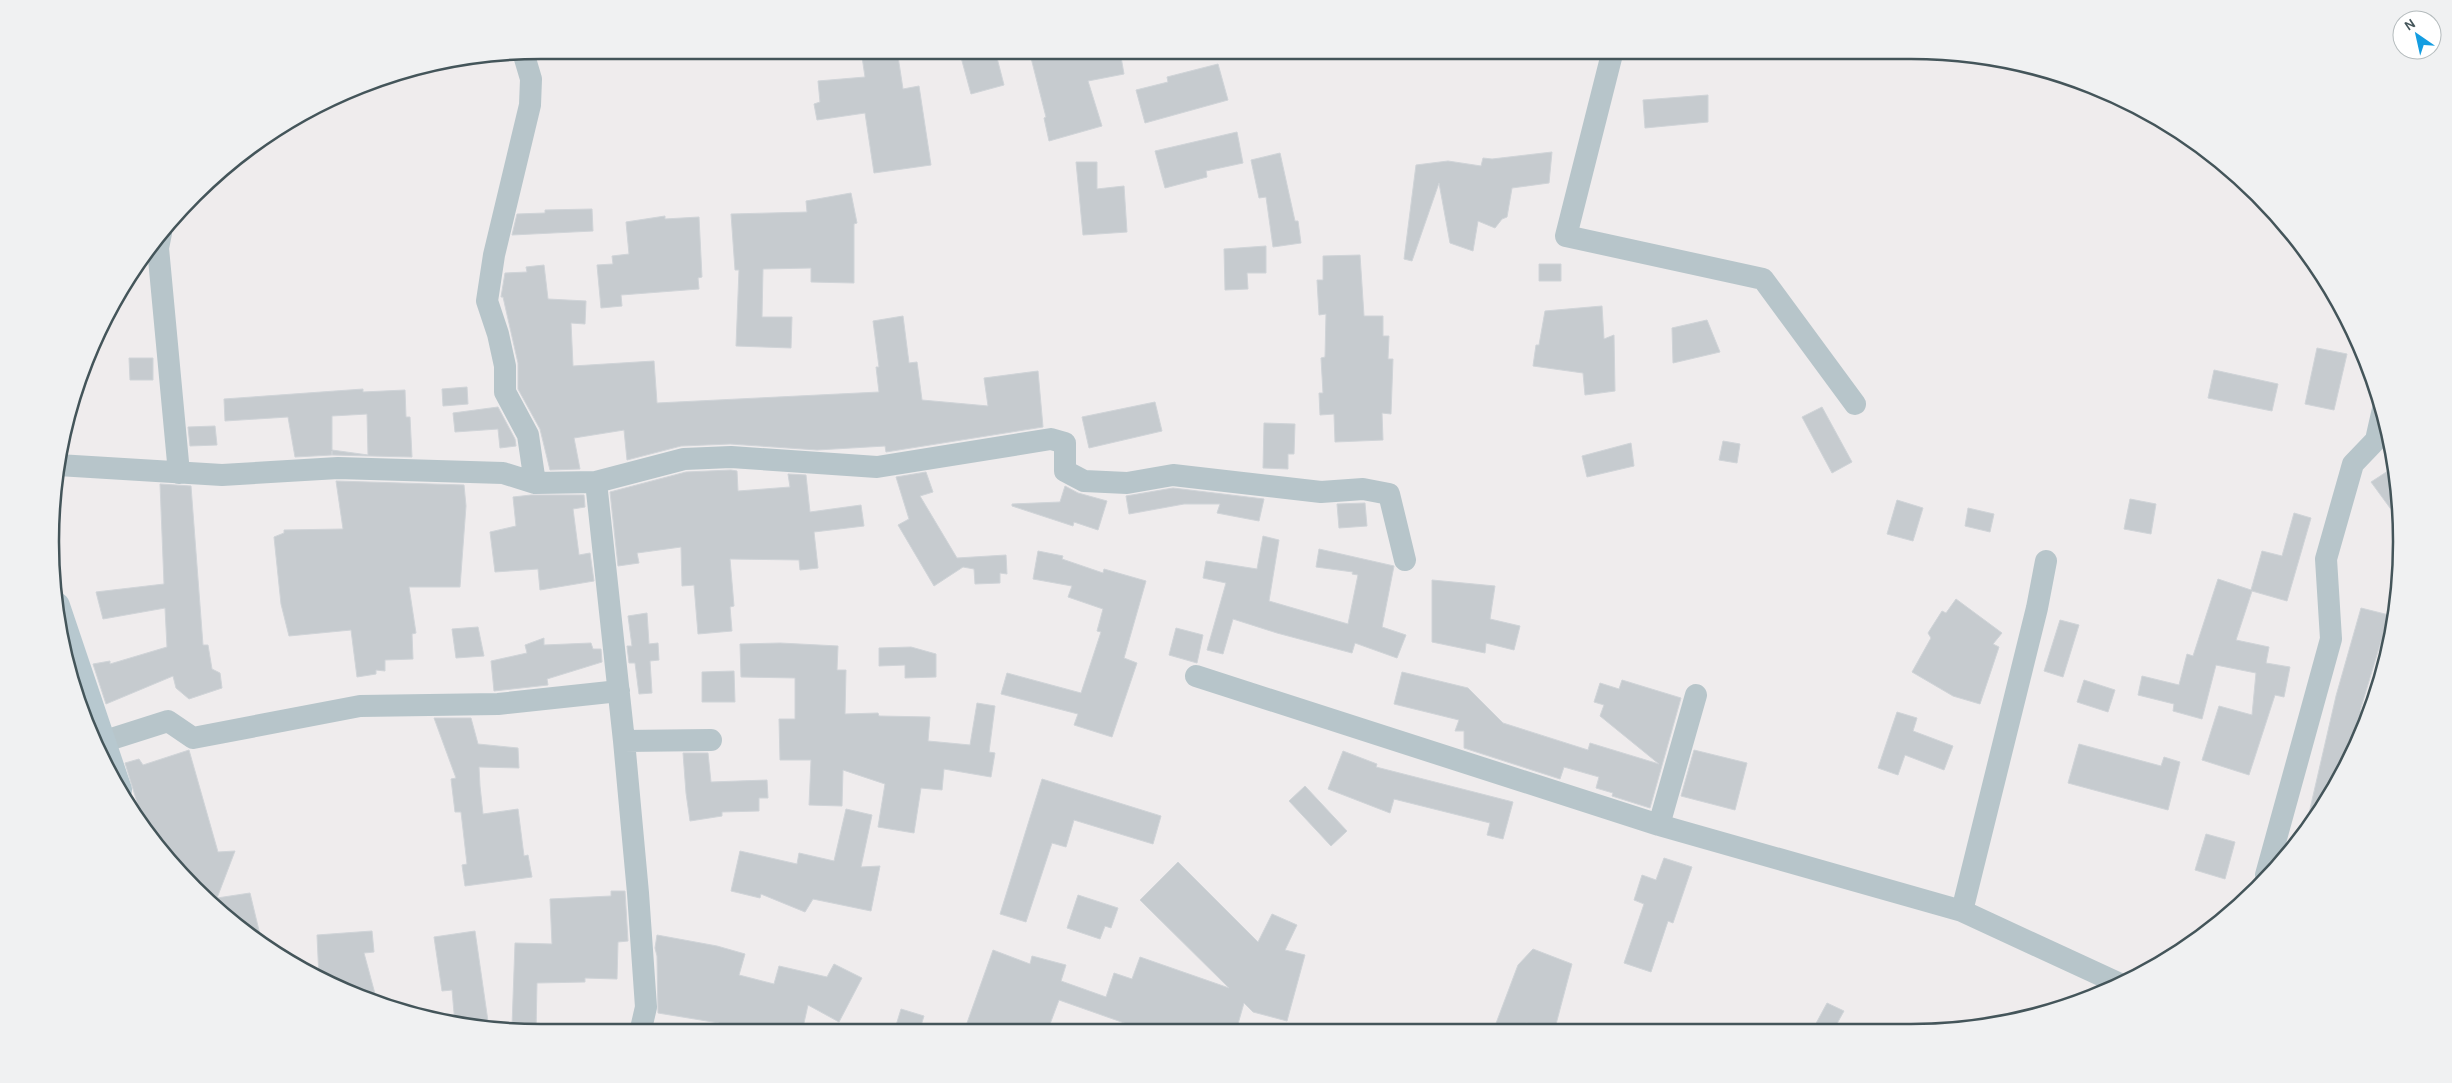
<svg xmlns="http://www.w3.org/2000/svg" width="2452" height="1083" viewBox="0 0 2452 1083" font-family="Karla,sans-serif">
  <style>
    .building { fill: #c6cbcf; stroke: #d0d4d8; fill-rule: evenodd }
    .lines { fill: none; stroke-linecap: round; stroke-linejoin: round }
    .street { stroke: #b7c5ca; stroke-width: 22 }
    .secondary { stroke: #b7c8cf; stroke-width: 28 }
    .rim { fill: none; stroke: #44555a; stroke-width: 2.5 }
  </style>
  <rect width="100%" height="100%" fill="#efeced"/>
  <path class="building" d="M 861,50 L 897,50 L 903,89 L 919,86 L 931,165 L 874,173 L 865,113 L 817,120 L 814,104 L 820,102 L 818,81 L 865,77 Z
    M 959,50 L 981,50 L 983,58 L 996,54 L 1004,85 L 971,94 Z
    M 1029,50 L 1112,50 L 1113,58 L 1121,57 L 1124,74 L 1088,81 L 1102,126 L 1049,141 L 1044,118 L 1046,117 Z
    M 1218,64 L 1228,100 L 1145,123 L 1136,90 L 1168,82 L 1167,77 Z
    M 1708,95 L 1708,122 L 1645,128 L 1643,100 Z
    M 1237,132 L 1243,163 L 1206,171 L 1207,177 L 1165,188 L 1155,151 Z
    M 1552,152 L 1549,183 L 1512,188 L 1507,217 L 1502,219 L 1495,228 L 1478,221 L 1473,251 L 1450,243 L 1439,183 L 1412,261 L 1404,259 L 1416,165 L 1448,161 L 1481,166 L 1483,158 L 1492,159 Z
    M 1280,153 L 1295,221 L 1298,221 L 1301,243 L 1273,247 L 1266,197 L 1259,198 L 1251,160 Z
    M 1076,162 L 1097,162 L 1097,189 L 1124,186 L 1127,232 L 1083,235 Z
    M 851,193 L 857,223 L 854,224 L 854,283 L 811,282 L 811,268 L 763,269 L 762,317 L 792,317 L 791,348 L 736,346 L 739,270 L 735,270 L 731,214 L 807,212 L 806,201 Z
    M 592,209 L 593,231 L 512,235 L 517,214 L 545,213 L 545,210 Z
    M 665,216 L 665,219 L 699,217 L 702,277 L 698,278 L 699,289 L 621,295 L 622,306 L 601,308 L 597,265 L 613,264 L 612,256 L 629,254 L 626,222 Z
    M 1266,246 L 1266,273 L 1247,273 L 1248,289 L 1225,290 L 1224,249 Z
    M 1360,255 L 1364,316 L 1383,316 L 1383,336 L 1389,336 L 1388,359 L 1393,359 L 1391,414 L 1382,413 L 1383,440 L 1335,442 L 1334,414 L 1320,415 L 1319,393 L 1323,393 L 1321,358 L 1325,357 L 1326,314 L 1319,315 L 1317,280 L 1323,280 L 1323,256 Z
    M 1539,264 L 1561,264 L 1561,281 L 1539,281 Z
    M 544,265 L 548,299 L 586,301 L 585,324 L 571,323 L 573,366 L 654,361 L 657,403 L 879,392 L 876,367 L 879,367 L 873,321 L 903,316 L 909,363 L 917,362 L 922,400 L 988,406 L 984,378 L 1038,371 L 1043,427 L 886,452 L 885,446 L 817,450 L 730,444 L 681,446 L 627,460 L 624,430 L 574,438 L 580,469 L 550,470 L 540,429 L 518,389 L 518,363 L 503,297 L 501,297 L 505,273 L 527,272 L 526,267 Z
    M 1602,306 L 1604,339 L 1614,335 L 1615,391 L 1585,395 L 1583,373 L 1533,366 L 1536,345 L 1539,345 L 1545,311 Z
    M 1707,320 L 1720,352 L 1673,363 L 1672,328 Z
    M 2317,348 L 2347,354 L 2334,410 L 2305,404 Z
    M 129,358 L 153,358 L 153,380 L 130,380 Z
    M 2214,370 L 2278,384 L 2272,411 L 2208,398 Z
    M 467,387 L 468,404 L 443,406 L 442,389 Z
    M 363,389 L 363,392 L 405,390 L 406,417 L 410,417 L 412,457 L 332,455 L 332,451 L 332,455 L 295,457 L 288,417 L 225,421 L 224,399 ZM 367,414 L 368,455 L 332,450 L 332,416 Z
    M 1155,402 L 1162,431 L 1089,448 L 1082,417 Z
    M 498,407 L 515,439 L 516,446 L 500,448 L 498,429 L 455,432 L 453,413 Z
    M 1822,407 L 1852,462 L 1832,473 L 1802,417 Z
    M 1264,423 L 1295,424 L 1294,454 L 1288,454 L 1288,469 L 1263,468 Z
    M 215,426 L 217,445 L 190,446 L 188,427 Z
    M 1723,441 L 1740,444 L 1737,463 L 1719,460 Z
    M 1631,443 L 1634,466 L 1587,477 L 1582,456 Z
    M 2394,467 L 2401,510 L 2401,523 L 2371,482 Z
    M 731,470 L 737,471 L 738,491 L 790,487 L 788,474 L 806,475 L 810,512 L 861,505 L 864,526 L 814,532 L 818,568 L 800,570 L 799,560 L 730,559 L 734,606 L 730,607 L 732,631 L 698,634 L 694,585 L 682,586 L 681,547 L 637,553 L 639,563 L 618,566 L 610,492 L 686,472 Z
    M 926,472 L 933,492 L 920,496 L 957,558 L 1006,555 L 1007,574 L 1000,573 L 1000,583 L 975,584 L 974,569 L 963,567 L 934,586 L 898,525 L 909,519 L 896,477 Z
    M 336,481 L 464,485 L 466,506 L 460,587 L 409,587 L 416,633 L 412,634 L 413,659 L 385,660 L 385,671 L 376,670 L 376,674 L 357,677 L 351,630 L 289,636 L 281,604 L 274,537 L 284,533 L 284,530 L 343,529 Z
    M 160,484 L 191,486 L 203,645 L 208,645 L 212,669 L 220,673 L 222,688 L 189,699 L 176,688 L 173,676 L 106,704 L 93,664 L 110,661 L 110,664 L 167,647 L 165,608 L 103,619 L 96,592 L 164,584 Z
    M 1065,486 L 1078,493 L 1107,501 L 1098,530 L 1074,522 L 1073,526 L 1012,506 L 1012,504 L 1060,502 Z
    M 1173,488 L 1264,499 L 1259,521 L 1217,513 L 1220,504 L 1184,504 L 1129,514 L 1126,496 Z
    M 531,495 L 584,495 L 585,507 L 573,509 L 579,555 L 590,553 L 594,581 L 540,590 L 538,569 L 495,572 L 490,532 L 516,526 L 513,497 Z
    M 2130,499 L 2156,504 L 2151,534 L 2124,529 Z
    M 1897,500 L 1923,508 L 1913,541 L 1887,534 Z
    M 1365,503 L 1367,526 L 1339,528 L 1337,504 Z
    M 1968,508 L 1994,514 L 1990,532 L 1965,526 Z
    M 2294,513 L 2311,518 L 2287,601 L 2252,591 L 2236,640 L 2269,647 L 2266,663 L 2290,667 L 2284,697 L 2275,695 L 2249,775 L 2202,760 L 2219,706 L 2252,715 L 2256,673 L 2216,665 L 2202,719 L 2173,711 L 2174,704 L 2138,695 L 2142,676 L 2179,685 L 2187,654 L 2193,656 L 2218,579 L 2251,590 L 2262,551 L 2282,556 Z
    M 1263,536 L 1279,540 L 1269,601 L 1348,624 L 1358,575 L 1352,574 L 1353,572 L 1316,567 L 1319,549 L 1394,566 L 1382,627 L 1406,635 L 1397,658 L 1355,643 L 1352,653 L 1277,633 L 1233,619 L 1223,654 L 1207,650 L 1226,583 L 1203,578 L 1206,561 L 1257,569 Z
    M 1038,551 L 1063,556 L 1062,559 L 1103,573 L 1104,569 L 1146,581 L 1124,658 L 1137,663 L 1112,737 L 1074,725 L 1078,714 L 1001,694 L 1007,673 L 1081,693 L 1101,632 L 1097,631 L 1103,609 L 1068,597 L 1072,586 L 1033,579 Z
    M 1432,580 L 1495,586 L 1490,619 L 1520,626 L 1514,650 L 1486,643 L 1485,653 L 1432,642 Z
    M 1956,599 L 2002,633 L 1993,644 L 1999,647 L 1980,704 L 1953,696 L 1912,672 L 1931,638 L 1928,633 L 1942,611 L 1946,613 Z
    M 2361,608 L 2389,615 L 2360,711 L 2364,711 L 2354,744 L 2319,815 L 2312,823 L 2307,822 L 2336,696 Z
    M 647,613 L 649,644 L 658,643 L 659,660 L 650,661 L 652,693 L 639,694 L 635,663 L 629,663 L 627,646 L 632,646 L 628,616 Z
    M 2060,620 L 2079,625 L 2063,677 L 2044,671 Z
    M 478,627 L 484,656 L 456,658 L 452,629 Z
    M 1176,628 L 1203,635 L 1197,663 L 1169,655 Z
    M 544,638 L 544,645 L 591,643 L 593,649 L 601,649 L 602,662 L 547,679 L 548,685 L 494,691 L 491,661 L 527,653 L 525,645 Z
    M 780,643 L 838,646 L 837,670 L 846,670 L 845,714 L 878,713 L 879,716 L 930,717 L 928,741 L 970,745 L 977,703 L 995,706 L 989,752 L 995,753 L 991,777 L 944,769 L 942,790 L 921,788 L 914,833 L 878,827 L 885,784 L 843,770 L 842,806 L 809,805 L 811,760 L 780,760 L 779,719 L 795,719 L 795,678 L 741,677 L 740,644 Z
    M 911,647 L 936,654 L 936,677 L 905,678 L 905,665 L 879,666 L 879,648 Z
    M 734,671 L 735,702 L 702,702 L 702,672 Z
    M 1402,672 L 1468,688 L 1503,723 L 1588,750 L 1590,743 L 1659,764 L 1600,716 L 1604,705 L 1594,702 L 1600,683 L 1619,689 L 1622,680 L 1681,698 L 1650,808 L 1612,796 L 1613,793 L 1596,788 L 1599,777 L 1564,767 L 1560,779 L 1464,748 L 1464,731 L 1455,731 L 1459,720 L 1394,704 Z
    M 2084,680 L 2115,690 L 2108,712 L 2077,702 Z
    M 1897,712 L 1917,718 L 1913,731 L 1953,746 L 1944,770 L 1905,755 L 1898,775 L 1878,768 Z
    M 434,718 L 471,718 L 478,744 L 518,748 L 519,768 L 479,767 L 480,786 L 483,814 L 518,809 L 524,856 L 528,855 L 532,877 L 465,886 L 462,865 L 467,864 L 461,812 L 455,812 L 451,779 L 456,778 Z
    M 2079,744 L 2161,766 L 2164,757 L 2180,762 L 2168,810 L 2068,783 Z
    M 189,750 L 218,852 L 235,851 L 217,898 L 250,893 L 262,943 L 218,911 L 172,865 L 145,828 L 125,763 L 139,759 L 143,765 Z
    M 1694,750 L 1747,763 L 1735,810 L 1681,796 Z
    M 1343,751 L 1377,764 L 1376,767 L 1513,802 L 1503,839 L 1487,835 L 1490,823 L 1394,799 L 1390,813 L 1328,789 Z
    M 683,753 L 708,753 L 711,782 L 767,780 L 768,798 L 759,798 L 759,811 L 722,812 L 722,816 L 690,821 L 686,793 Z
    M 1042,779 L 1161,816 L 1153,844 L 1074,820 L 1066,847 L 1052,843 L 1026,922 L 1000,914 Z
    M 1305,786 L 1347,831 L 1331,846 L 1289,801 Z
    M 846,809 L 872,815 L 861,867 L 880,866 L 871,911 L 813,899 L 805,912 L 761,894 L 760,898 L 731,891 L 740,851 L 797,864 L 799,853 L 834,861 Z
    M 2206,834 L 2235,842 L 2225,879 L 2195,870 Z
    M 1664,858 L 1692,867 L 1673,923 L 1668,921 L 1651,972 L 1624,963 L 1644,904 L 1634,900 L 1642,875 L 1656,880 Z
    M 1178,862 L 1258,942 L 1272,914 L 1297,925 L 1285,950 L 1305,955 L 1287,1021 L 1253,1012 L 1244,1003 L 1236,1031 L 1147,1031 L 1059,1000 L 1047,1032 L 990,1032 L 967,1023 L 993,950 L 1030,964 L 1032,956 L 1066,965 L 1061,981 L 1106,997 L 1114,973 L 1132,979 L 1140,957 L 1229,988 L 1140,900 Z
    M 611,891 L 625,891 L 628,941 L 618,942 L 617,979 L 585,978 L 585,982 L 537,983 L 536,1032 L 519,1031 L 518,1025 L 512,1026 L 515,943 L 552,944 L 550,899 L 611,896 Z
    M 1078,895 L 1118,908 L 1111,928 L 1105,926 L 1100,939 L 1067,928 Z
    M 372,931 L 374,952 L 364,953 L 378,1005 L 319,978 L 317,935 Z
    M 475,931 L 489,1028 L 455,1024 L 452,990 L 442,991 L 434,937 Z
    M 657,935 L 717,946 L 745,954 L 739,975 L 774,984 L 779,966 L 827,977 L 834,964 L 862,978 L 839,1022 L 808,1005 L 802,1032 L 732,1032 L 718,1026 L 719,1023 L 658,1013 L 657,956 L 655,948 Z
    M 1533,949 L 1572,964 L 1555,1028 L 1526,1023 L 1518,1030 L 1495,1026 L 1518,965 Z
    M 1827,1003 L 1844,1011 L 1834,1029 L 1813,1029 Z
    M 901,1009 L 924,1016 L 919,1032 L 894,1032 Z"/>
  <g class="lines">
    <path class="street" d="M 1613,50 L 1566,236 L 1763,279 L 1855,404
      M 523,52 L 531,79 L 530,105 L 494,255 L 487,301 L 498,334 L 505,366 L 505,392 L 528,435 L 535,483
      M 161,233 L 158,248 L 179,473
      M 58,465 L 222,475 L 338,468 L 503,473 L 535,483 L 596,482 L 684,459 L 731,457 L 877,467 L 1051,439 L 1065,443 L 1065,471 L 1084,481 L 1127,483 L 1173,475 L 1321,492 L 1363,489 L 1389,494 L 1405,560
      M 596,482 L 624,741 L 638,893 L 646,1007 L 640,1033
      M 1196,676 L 1659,825 L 1962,911 L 2120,984
      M 624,741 L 711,740
      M 102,742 L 168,721 L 193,738 L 360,706 L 498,704 L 619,691
      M 1659,825 L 1696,695
      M 2266,875 L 2331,639 L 2326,559 L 2353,464 L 2376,440 L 2383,409
      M 1962,911 L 2037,608 L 2046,561"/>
    <path class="secondary" d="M 56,606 L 118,790"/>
  </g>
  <path d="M0 0H2452V1083H0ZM541 59H1911A482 482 0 0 1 2393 541V542A482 482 0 0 1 1911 1024H541A482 482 0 0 1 59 542V541A482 482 0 0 1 541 59Z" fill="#f0f1f2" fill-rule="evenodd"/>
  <path class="rim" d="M541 59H1911A482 482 0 0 1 2393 541V542A482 482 0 0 1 1911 1024H541A482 482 0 0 1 59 542V541A482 482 0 0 1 541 59Z"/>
  <g transform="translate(2417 35) rotate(326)"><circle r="24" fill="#ffffff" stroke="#b4bbbd"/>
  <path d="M0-4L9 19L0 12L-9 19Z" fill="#149de1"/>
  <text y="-8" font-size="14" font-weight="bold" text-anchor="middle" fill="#44555a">N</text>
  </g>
</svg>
